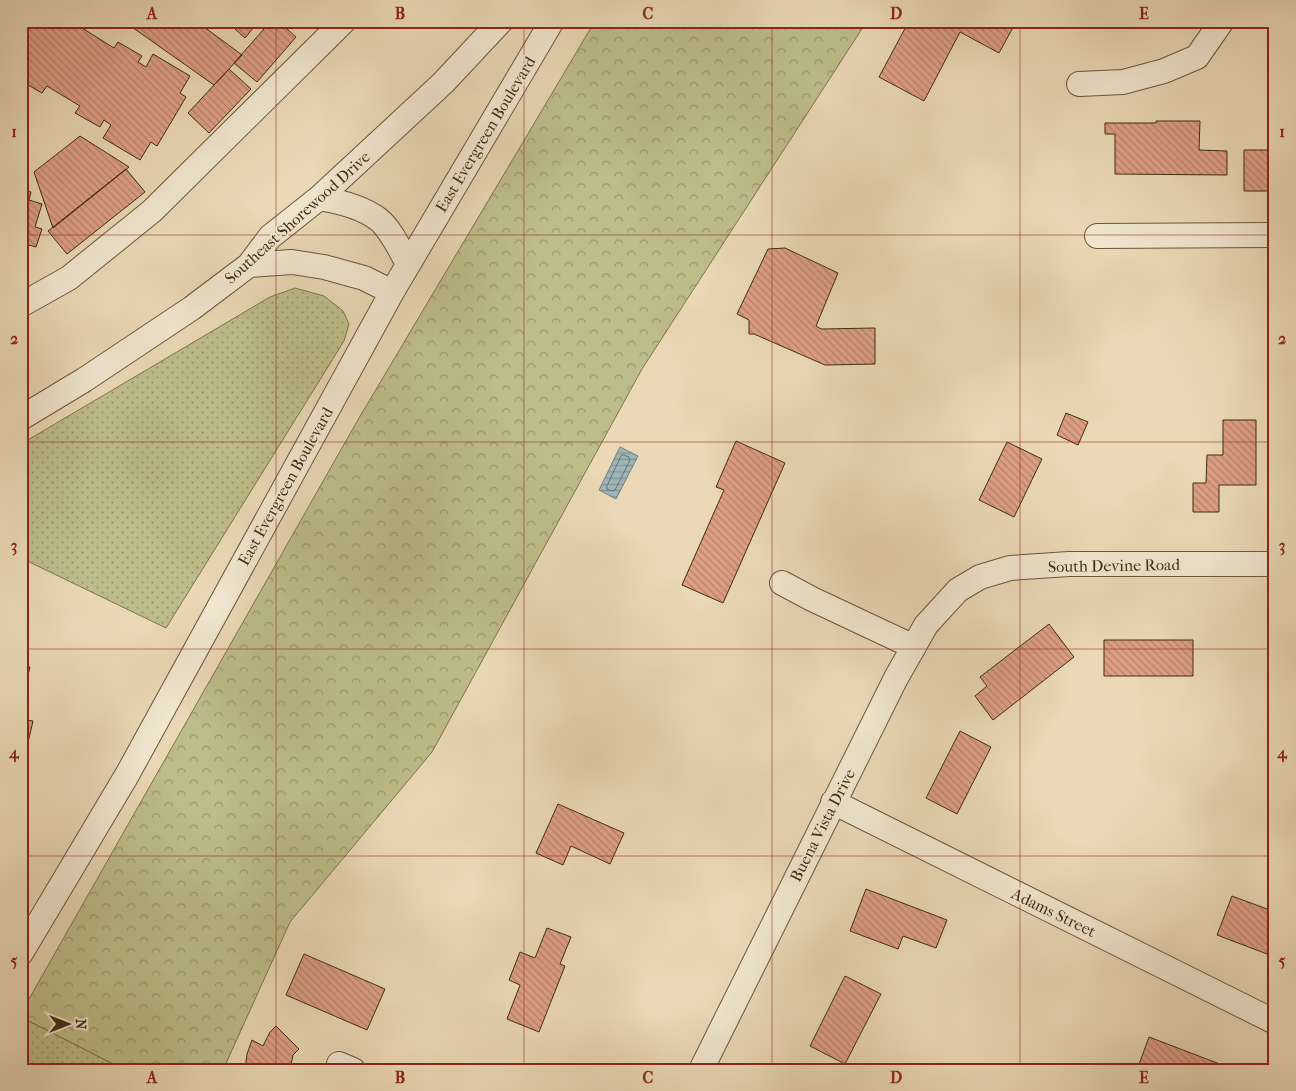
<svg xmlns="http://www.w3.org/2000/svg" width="1296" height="1091" viewBox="0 0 1296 1091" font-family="'IM FELL French Canon',serif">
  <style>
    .grass { fill: url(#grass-dots); stroke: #7e744d }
    .forest { fill: url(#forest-crowns); stroke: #7e744d }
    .water { fill: url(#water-rules); stroke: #787f76 }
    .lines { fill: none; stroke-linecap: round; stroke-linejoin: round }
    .shore { stroke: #6f7166; stroke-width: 1 }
    .building { fill: url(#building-back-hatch); stroke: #402c11 }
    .minor-casing { stroke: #6a573a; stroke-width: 26 }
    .minor { stroke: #f1e6d0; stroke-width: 24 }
    .grid { fill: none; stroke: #8f2418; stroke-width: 1; stroke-opacity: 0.55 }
    .labels { text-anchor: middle; stroke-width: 4; stroke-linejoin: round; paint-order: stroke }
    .street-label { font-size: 16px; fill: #402c11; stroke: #f1e6d0 }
    .neatline { fill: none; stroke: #8f2418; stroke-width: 2 }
    .grid-label { font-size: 16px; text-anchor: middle; font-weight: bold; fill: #8f2418 }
  </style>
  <defs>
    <pattern id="grass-dots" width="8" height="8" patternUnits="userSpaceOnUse" patternTransform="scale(1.25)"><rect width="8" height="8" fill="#bdbd89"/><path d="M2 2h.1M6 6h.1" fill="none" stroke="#9b9a6f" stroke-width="1.8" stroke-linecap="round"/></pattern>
    <pattern id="forest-crowns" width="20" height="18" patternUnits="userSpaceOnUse" patternTransform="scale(1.25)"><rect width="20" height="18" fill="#bdbd89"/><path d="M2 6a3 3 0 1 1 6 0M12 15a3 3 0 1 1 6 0" fill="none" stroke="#9b9a6f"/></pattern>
    <pattern id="water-rules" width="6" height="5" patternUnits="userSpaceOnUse" patternTransform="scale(1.25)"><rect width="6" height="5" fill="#9eb6ba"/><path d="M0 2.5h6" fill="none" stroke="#829496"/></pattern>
    <pattern id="building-back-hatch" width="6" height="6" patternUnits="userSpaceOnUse" patternTransform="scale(1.25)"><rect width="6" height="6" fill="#de9f84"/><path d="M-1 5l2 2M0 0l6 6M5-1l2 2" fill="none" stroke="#b5826b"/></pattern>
  </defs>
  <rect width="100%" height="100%" fill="#ead8b6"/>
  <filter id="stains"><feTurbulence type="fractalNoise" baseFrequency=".004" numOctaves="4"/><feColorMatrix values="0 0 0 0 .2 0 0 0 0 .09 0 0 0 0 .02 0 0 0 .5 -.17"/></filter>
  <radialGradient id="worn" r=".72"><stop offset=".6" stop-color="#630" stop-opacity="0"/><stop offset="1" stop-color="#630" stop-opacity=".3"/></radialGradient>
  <path class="grass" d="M 295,288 L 324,296 L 343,311 L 349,324 L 344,341 L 166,628 L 21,558 L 21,444 L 270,297 Z
    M 21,1017 L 125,1070 L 21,1070 Z"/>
  <path class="forest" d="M 595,21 L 867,21 L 642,369 L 432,752 L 290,922 L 223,1070 L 125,1070 L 21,1017 L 21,1013 L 359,418 Z"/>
  <path class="water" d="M 620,447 L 638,456 L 616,499 L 599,490 Z"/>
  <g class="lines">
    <path class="shore" d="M 624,455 L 629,457 L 630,460 L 615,490 L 612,491 L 607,489 L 607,486 L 621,456 Z"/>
  </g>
  <path class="building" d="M 21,21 L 84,21 L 82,28 L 114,48 L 118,42 L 142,56 L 138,62 L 146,67 L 153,54 L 190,76 L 180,93 L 186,97 L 157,146 L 151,142 L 140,160 L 103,138 L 111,125 L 104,120 L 100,127 L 75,113 L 80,106 L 47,86 L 42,93 L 21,81 L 23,72 L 21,71 Z
    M 132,21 L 199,21 L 201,22 L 200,24 L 242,55 L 214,85 L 129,25 Z
    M 226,21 L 269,21 L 264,27 L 258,22 L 245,38 Z
    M 271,21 L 278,21 L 296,37 L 257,82 L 234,63 Z
    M 909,21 L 1015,21 L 1016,22 L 999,53 L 960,32 L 924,101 L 879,77 Z
    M 229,69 L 251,89 L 209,133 L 188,113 Z
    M 1156,121 L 1200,121 L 1199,150 L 1227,151 L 1227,175 L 1115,174 L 1115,134 L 1105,134 L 1105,123 L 1156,123 Z
    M 80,136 L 129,167 L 53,228 L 34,172 Z
    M 1244,150 L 1275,150 L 1275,191 L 1244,191 Z
    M 126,169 L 145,192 L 67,254 L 48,231 Z
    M 21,190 L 31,192 L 29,200 L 42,204 L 35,227 L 42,229 L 36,247 L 29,245 L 22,268 Z
    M 785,248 L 838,273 L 816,326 L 821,329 L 875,328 L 875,364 L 825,365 L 754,334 L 749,334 L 749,320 L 737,314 L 768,249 Z
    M 1066,413 L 1088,422 L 1078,445 L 1057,435 Z
    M 1223,420 L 1256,420 L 1256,485 L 1219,485 L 1219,512 L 1193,512 L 1193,483 L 1206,483 L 1207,455 L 1223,455 Z
    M 736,441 L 785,463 L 723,603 L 682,585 L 724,490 L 716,487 Z
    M 1007,442 L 1042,459 L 1014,517 L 979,500 Z
    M 1049,624 L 1074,657 L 993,720 L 975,696 L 987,686 L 980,677 Z
    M 1104,640 L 1193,640 L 1193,676 L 1104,676 Z
    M 21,664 L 30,667 L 21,704 Z
    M 21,719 L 33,721 L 26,751 L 21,749 Z
    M 960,731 L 991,747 L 957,814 L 926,798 Z
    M 558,804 L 624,833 L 610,864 L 571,846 L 563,865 L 536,853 Z
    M 866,889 L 947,920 L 936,948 L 903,936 L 898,949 L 850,931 Z
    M 1232,896 L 1275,912 L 1275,957 L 1217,935 Z
    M 547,928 L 571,937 L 560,964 L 565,966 L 539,1032 L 507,1019 L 520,985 L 509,980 L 520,952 L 535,958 Z
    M 304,954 L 385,989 L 367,1030 L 286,995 Z
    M 845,976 L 881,994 L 845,1064 L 810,1046 Z
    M 276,1026 L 299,1049 L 293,1055 L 290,1070 L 245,1070 L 247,1054 L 252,1040 L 263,1046 L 270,1032 Z
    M 1149,1037 L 1225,1066 L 1223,1070 L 1137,1070 Z"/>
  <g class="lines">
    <defs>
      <path id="minor" d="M 1079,84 L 1123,82 L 1164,71 L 1197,57 L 1222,21
        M 319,198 C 337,201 362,207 378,219 C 391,229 400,250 408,264
        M 1097,236 L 1275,235
        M 249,265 L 292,262 L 324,267 L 364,278 L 392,292
        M 21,305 L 69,278 L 152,211 L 344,21
        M 21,418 L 84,380 L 192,308 L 249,265 L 270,237 L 319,198 L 443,83 L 501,21
        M 782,583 L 812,599 L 914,647
        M 833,802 L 1275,1022
        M 21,953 L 127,775 L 392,292 L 552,21
        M 339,1064 L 353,1070
        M 701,1070 L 896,678 L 926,625 L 958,590 L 980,577 L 1010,568 L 1069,564 L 1275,564"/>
    </defs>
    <use href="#minor" class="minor-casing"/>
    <use href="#minor" class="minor"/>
  </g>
  <path class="grid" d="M 276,21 L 276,1070M 524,21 L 524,1070M 772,21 L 772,1070M 1020,21 L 1020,1070M 21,235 L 1275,235M 21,442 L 1275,442M 21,649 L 1275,649M 21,856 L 1275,856"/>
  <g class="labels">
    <g class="street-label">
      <text transform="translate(485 134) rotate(-59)" y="6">East Evergreen Boulevard</text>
      <text transform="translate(297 217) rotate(-42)" y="6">Southeast Shorewood Drive</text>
      <text transform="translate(285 486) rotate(-61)" y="6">East Evergreen Boulevard</text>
      <text transform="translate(1114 565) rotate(-1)" y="6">South Devine Road</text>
      <text transform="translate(822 825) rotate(-63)" y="6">Buena Vista Drive</text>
      <text transform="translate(1054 912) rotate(26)" y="6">Adams Street</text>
    </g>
  </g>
  <rect width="1296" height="1091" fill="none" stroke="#ead8b6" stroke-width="55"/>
  <g transform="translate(68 1024) rotate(90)" stroke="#f1e6d0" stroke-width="4" paint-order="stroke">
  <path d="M0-4L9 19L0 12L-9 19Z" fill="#402c11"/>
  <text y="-8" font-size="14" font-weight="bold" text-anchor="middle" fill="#402c11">N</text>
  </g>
  <rect x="28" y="28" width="1240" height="1036" class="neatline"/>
  <g class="grid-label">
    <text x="152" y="19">A</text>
    <text x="400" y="19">B</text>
    <text x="648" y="19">C</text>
    <text x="896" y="19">D</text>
    <text x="1144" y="19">E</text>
    <text x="14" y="137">1</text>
    <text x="1282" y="137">1</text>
    <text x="14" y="344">2</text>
    <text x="1282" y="344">2</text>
    <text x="14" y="551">3</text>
    <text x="1282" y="551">3</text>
    <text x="14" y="758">4</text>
    <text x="1282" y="758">4</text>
    <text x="14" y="966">5</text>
    <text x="1282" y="966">5</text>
    <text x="152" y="1083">A</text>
    <text x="400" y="1083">B</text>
    <text x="648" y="1083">C</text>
    <text x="896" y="1083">D</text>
    <text x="1144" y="1083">E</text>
  </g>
  <rect width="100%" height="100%" filter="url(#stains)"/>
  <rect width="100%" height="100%" fill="url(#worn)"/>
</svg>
